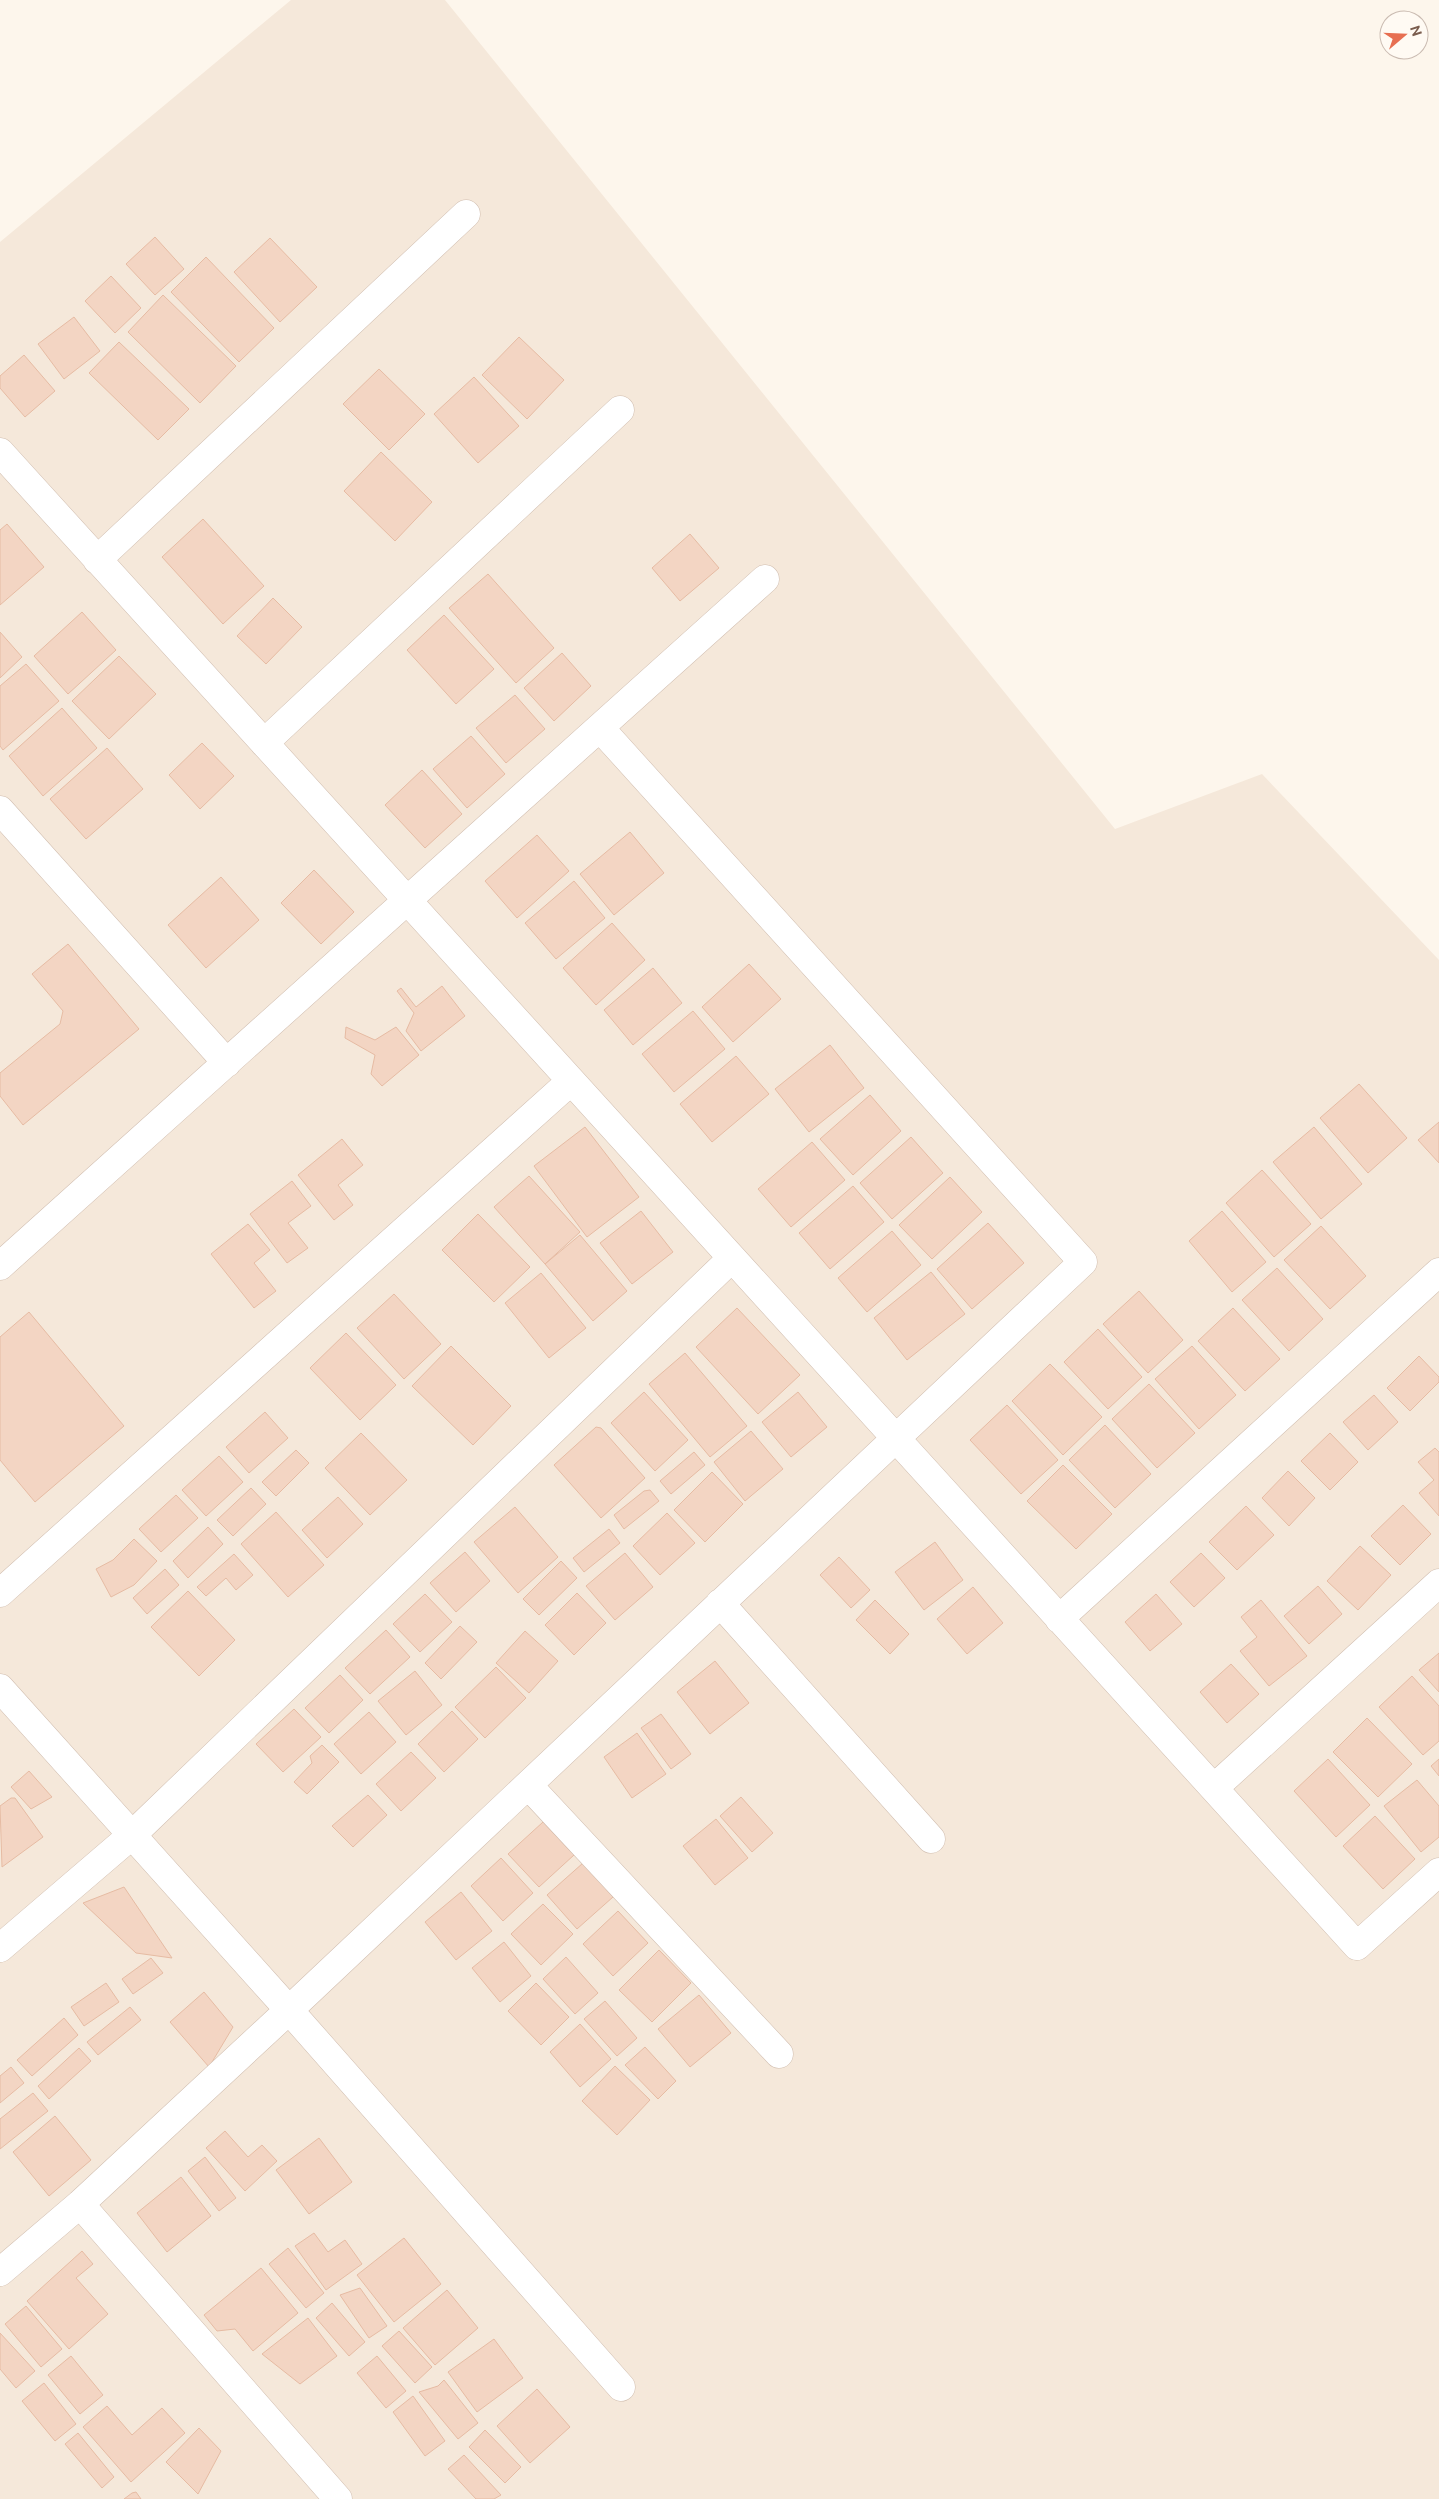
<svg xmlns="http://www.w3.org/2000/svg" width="1439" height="2499" viewBox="0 0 1439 2499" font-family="Ubuntu,sans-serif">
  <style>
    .residential { fill: #f5e8da }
    .building { fill: #f3d5c3; stroke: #e6bba3 }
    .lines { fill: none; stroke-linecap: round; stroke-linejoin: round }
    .minor-casing { stroke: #d1beb0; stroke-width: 29 }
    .minor { stroke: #fff; stroke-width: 28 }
  </style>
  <rect width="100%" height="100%" fill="#fdf6ec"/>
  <path class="residential" d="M 291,0 L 445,0 L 1115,829 L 1262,774 L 1439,960 L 1439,2499 L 0,2499 L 0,242 Z"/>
  <path class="building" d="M 155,237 L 184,269 L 155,295 L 126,264 Z
    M 270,238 L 317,287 L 280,322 L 234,272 Z
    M 206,257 L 274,328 L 239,362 L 171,292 Z
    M 111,276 L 141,308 L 115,333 L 85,301 Z
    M 163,295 L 236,366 L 200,403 L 128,332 Z
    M 74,317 L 100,351 L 64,379 L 38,344 Z
    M 519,337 L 564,380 L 527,419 L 482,375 Z
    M 119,342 L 189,409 L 158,440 L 89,373 Z
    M 24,355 L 55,391 L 25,417 L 0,388 L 0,376 Z
    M 379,369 L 425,414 L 389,450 L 343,404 Z
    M 474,377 L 519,426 L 478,463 L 434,414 Z
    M 381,452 L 432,502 L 395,541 L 344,491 Z
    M 203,519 L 264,586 L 223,624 L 162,557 Z
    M 7,524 L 44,567 L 0,605 L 0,530 Z
    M 690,534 L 719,568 L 680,601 L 652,568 Z
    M 488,574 L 554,648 L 516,683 L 449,608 Z
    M 273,598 L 302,627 L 266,664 L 237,636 Z
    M 82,612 L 116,650 L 68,694 L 34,656 Z
    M 444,615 L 494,669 L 456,704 L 407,650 Z
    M 0,632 L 22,657 L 0,678 Z
    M 562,653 L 591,686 L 554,721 L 524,688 Z
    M 119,656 L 156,694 L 109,739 L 72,701 Z
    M 26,664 L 59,701 L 3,750 L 0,746 L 0,686 Z
    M 515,695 L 545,729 L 506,763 L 476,728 Z
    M 62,708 L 97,748 L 43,796 L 9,756 Z
    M 471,736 L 505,774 L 467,808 L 433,769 Z
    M 202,743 L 234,776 L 200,809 L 169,775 Z
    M 107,748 L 143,789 L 86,839 L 50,799 Z
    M 422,770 L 462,814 L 425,848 L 385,805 Z
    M 630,832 L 664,873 L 614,915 L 580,874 Z
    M 537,835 L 569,871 L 517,918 L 485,881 Z
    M 314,870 L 354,912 L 321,944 L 281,903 Z
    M 221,877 L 259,920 L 206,968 L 168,925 Z
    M 574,881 L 605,918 L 556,959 L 525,923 Z
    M 612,923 L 645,960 L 596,1005 L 563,968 Z
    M 68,944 L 139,1029 L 23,1125 L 0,1096 L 0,1073 L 60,1024 L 63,1011 L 32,974 Z
    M 749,964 L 781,999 L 733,1042 L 702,1007 Z
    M 653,968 L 682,1003 L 633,1045 L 604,1010 Z
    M 442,986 L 465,1016 L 421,1051 L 406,1031 L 414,1013 L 397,991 L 401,988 L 416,1007 Z
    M 693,1011 L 725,1049 L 674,1092 L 642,1054 Z
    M 346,1027 L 375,1040 L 396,1027 L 419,1055 L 382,1086 L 371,1074 L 375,1055 L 345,1038 Z
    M 830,1045 L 864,1088 L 809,1132 L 775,1089 Z
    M 736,1056 L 769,1094 L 712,1142 L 680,1104 Z
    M 1359,1084 L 1407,1138 L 1368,1173 L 1320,1118 Z
    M 870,1095 L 901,1131 L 853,1175 L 820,1139 Z
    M 1439,1122 L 1439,1163 L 1418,1140 Z
    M 585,1127 L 639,1197 L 587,1237 L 534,1166 Z
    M 1314,1127 L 1362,1184 L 1321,1219 L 1273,1162 Z
    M 911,1137 L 943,1173 L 892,1219 L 860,1183 Z
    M 342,1139 L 363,1165 L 338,1185 L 353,1205 L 334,1220 L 298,1175 Z
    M 812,1142 L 845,1180 L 791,1227 L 758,1189 Z
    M 1262,1170 L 1311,1224 L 1274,1257 L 1226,1203 Z
    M 529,1176 L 580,1232 L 545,1264 L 494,1207 Z
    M 950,1177 L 982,1212 L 932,1259 L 899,1225 Z
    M 292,1181 L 311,1206 L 288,1223 L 308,1248 L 287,1263 L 250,1214 Z
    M 853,1186 L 884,1222 L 830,1269 L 799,1233 Z
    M 641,1211 L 673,1252 L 632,1284 L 600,1243 Z
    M 1222,1211 L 1266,1262 L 1232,1292 L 1189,1241 Z
    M 478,1214 L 530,1267 L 494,1302 L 442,1250 Z
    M 988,1223 L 1024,1263 L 972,1309 L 937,1269 Z
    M 248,1224 L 270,1250 L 254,1263 L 276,1291 L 254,1308 L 211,1254 Z
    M 1321,1226 L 1366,1276 L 1330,1309 L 1284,1260 Z
    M 892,1231 L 921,1265 L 867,1312 L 838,1278 Z
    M 580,1235 L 627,1291 L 593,1321 L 545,1264 Z
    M 1277,1268 L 1323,1319 L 1289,1351 L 1242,1300 Z
    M 931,1272 L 965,1314 L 907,1360 L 874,1318 Z
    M 541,1273 L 586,1328 L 549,1358 L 505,1303 Z
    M 1139,1291 L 1183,1340 L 1148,1373 L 1103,1324 Z
    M 394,1294 L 441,1344 L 404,1379 L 357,1328 Z
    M 737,1308 L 800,1375 L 758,1414 L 696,1347 Z
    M 1233,1308 L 1280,1359 L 1245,1391 L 1198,1341 Z
    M 29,1312 L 124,1426 L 35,1502 L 0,1460 L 0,1337 Z
    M 1098,1329 L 1142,1377 L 1108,1409 L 1064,1362 Z
    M 346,1333 L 396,1385 L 360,1420 L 310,1368 Z
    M 451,1346 L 511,1406 L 473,1445 L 412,1386 Z
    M 1192,1346 L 1236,1395 L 1199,1429 L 1155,1379 Z
    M 685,1353 L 747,1426 L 710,1457 L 649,1384 Z
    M 1419,1356 L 1439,1377 L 1439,1382 L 1410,1411 L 1387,1388 Z
    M 1050,1364 L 1102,1417 L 1063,1455 L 1012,1401 Z
    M 1149,1384 L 1195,1433 L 1157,1468 L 1112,1419 Z
    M 644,1392 L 688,1440 L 655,1471 L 611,1423 Z
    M 798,1392 L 827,1427 L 791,1457 L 762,1422 Z
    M 1374,1395 L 1398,1422 L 1368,1450 L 1343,1422 Z
    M 1007,1405 L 1058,1460 L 1021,1494 L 970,1440 Z
    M 265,1412 L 288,1438 L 249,1473 L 226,1447 Z
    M 1105,1425 L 1151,1474 L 1115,1508 L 1069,1460 Z
    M 596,1427 L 601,1428 L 645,1478 L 601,1518 L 554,1465 Z
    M 751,1431 L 783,1469 L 745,1501 L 714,1462 Z
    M 361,1433 L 407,1480 L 370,1515 L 325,1468 Z
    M 1330,1433 L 1358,1462 L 1330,1490 L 1301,1461 Z
    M 1435,1448 L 1439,1452 L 1439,1516 L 1419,1493 L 1434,1480 L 1418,1462 Z
    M 296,1450 L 309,1463 L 276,1496 L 262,1482 Z
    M 694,1452 L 705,1465 L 671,1494 L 660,1481 Z
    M 219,1456 L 243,1482 L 206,1516 L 182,1490 Z
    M 1063,1465 L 1112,1514 L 1076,1549 L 1027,1501 Z
    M 1288,1471 L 1315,1498 L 1289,1526 L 1262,1498 Z
    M 712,1472 L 743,1504 L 705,1542 L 674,1510 Z
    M 251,1488 L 266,1504 L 233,1536 L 217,1520 Z
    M 650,1490 L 659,1501 L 624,1529 L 614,1515 L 644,1491 Z
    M 176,1495 L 198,1518 L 161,1552 L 139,1529 Z
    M 338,1497 L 363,1524 L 327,1558 L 302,1530 Z
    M 1403,1505 L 1431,1534 L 1400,1565 L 1371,1536 Z
    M 1246,1506 L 1274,1535 L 1237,1570 L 1209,1542 Z
    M 515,1507 L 558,1557 L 518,1593 L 474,1542 Z
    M 276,1512 L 324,1565 L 288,1597 L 241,1544 Z
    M 667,1513 L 695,1543 L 660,1575 L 633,1546 Z
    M 208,1527 L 223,1544 L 188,1578 L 173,1561 Z
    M 609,1529 L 620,1543 L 584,1572 L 573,1558 Z
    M 134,1539 L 157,1561 L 134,1585 L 111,1597 L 96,1569 L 113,1560 Z
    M 935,1542 L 963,1580 L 924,1610 L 895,1572 Z
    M 1360,1546 L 1391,1575 L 1358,1610 L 1327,1581 Z
    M 465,1552 L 490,1581 L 456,1612 L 430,1583 Z
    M 625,1553 L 653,1587 L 615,1620 L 586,1586 Z
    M 1201,1553 L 1225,1578 L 1194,1607 L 1170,1582 Z
    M 234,1554 L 253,1575 L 236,1590 L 226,1578 L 206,1596 L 197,1587 Z
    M 839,1557 L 870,1590 L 851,1608 L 820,1575 Z
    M 561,1561 L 577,1578 L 539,1615 L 523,1599 Z
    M 165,1569 L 179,1585 L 147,1614 L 133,1598 Z
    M 1318,1586 L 1342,1614 L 1309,1644 L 1284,1616 Z
    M 973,1587 L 1003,1623 L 967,1654 L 937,1619 Z
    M 188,1591 L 235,1640 L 199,1676 L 151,1627 Z
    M 577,1593 L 606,1623 L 574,1655 L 545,1625 Z
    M 425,1594 L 452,1622 L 420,1652 L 393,1624 Z
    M 1156,1594 L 1182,1624 L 1150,1651 L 1125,1622 Z
    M 875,1600 L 909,1634 L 890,1654 L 856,1620 Z
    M 1261,1600 L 1307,1656 L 1269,1686 L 1240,1651 L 1257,1637 L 1241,1617 Z
    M 460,1626 L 477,1642 L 441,1679 L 425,1663 Z
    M 386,1630 L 410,1657 L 370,1694 L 345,1668 Z
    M 525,1631 L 558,1661 L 529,1693 L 496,1663 Z
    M 1439,1653 L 1439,1692 L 1419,1670 Z
    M 715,1661 L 749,1703 L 710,1734 L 677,1692 Z
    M 1231,1664 L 1259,1694 L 1227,1723 L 1200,1692 Z
    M 496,1667 L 526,1698 L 485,1738 L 455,1707 Z
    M 415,1671 L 442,1705 L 406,1735 L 378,1701 Z
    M 340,1675 L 363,1700 L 329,1733 L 305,1708 Z
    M 1412,1676 L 1439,1706 L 1439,1741 L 1423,1755 L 1379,1707 Z
    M 294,1709 L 321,1737 L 283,1772 L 256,1744 Z
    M 452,1711 L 478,1739 L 444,1772 L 418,1744 Z
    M 369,1712 L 396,1742 L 361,1774 L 334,1744 Z
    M 661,1714 L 691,1754 L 671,1769 L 641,1728 Z
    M 1367,1718 L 1412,1764 L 1378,1797 L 1333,1752 Z
    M 637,1733 L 666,1774 L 632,1798 L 604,1757 Z
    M 322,1745 L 339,1762 L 307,1794 L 294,1782 L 312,1763 L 310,1756 Z
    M 411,1752 L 436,1778 L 401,1811 L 376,1784 Z
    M 1328,1759 L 1370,1805 L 1336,1837 L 1294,1791 Z
    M 1439,1759 L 1439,1776 L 1431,1766 Z
    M 29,1771 L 52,1797 L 31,1809 L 11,1787 Z
    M 1417,1780 L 1439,1806 L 1439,1837 L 1421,1852 L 1384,1806 Z
    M 368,1795 L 387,1815 L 353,1847 L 332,1826 Z
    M 741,1797 L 773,1833 L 752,1852 L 720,1816 Z
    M 11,1798 L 15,1798 L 43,1837 L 2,1867 L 0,1806 Z
    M 1375,1816 L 1415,1859 L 1383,1889 L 1343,1846 Z
    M 716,1819 L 748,1858 L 715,1885 L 683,1846 Z
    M 543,1822 L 574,1855 L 539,1887 L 508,1854 Z
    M 501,1858 L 533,1893 L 503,1921 L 471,1886 Z
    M 583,1863 L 613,1897 L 577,1929 L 547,1895 Z
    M 124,1887 L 172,1958 L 136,1953 L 83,1903 Z
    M 461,1892 L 492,1931 L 456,1960 L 425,1922 Z
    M 543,1904 L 573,1934 L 541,1965 L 511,1934 Z
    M 618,1911 L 648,1943 L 613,1976 L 583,1944 Z
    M 504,1942 L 531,1976 L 500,2002 L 472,1968 Z
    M 659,1950 L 691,1983 L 652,2022 L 619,1990 Z
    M 566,1957 L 598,1993 L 575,2014 L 543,1979 Z
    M 151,1958 L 163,1973 L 133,1994 L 122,1979 Z
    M 106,1983 L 119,2002 L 84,2026 L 71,2007 Z
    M 536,1983 L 569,2017 L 541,2045 L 508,2011 Z
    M 204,1992 L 233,2027 L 209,2067 L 170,2022 Z
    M 699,1995 L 731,2033 L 690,2067 L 658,2029 Z
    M 605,2001 L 637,2038 L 617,2056 L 584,2019 Z
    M 130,2007 L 141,2020 L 98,2055 L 87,2042 Z
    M 64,2018 L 78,2035 L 32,2076 L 17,2060 Z
    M 580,2024 L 611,2059 L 580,2087 L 550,2052 Z
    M 645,2047 L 676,2081 L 658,2099 L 625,2065 Z
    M 79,2048 L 91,2061 L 49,2099 L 38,2086 Z
    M 615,2066 L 650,2100 L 617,2135 L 582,2101 Z
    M 11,2067 L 24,2083 L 0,2103 L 0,2076 Z
    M 33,2093 L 48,2111 L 0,2149 L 0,2119 Z
    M 55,2116 L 91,2160 L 49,2196 L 13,2152 Z
    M 225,2131 L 248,2157 L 262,2145 L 277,2161 L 245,2191 L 206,2148 Z
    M 319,2138 L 352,2182 L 309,2214 L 276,2170 Z
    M 205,2157 L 236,2198 L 219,2211 L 188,2171 Z
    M 181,2177 L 211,2216 L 167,2252 L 137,2213 Z
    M 314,2233 L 328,2252 L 345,2240 L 362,2264 L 326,2290 L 295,2246 Z
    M 404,2238 L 441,2284 L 394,2322 L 357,2275 Z
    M 288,2248 L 324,2293 L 306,2308 L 269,2264 Z
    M 82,2251 L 93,2264 L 76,2278 L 108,2314 L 69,2349 L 27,2301 Z
    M 261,2268 L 298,2313 L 253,2351 L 235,2329 L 217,2331 L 204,2315 Z
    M 360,2288 L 387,2326 L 369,2338 L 340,2295 Z
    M 447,2290 L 478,2328 L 435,2365 L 403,2328 Z
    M 332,2303 L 365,2342 L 349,2356 L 316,2318 Z
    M 26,2306 L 62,2349 L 41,2367 L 5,2324 Z
    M 308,2318 L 337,2356 L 300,2384 L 262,2354 Z
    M 399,2331 L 432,2367 L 415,2383 L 382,2346 Z
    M 0,2333 L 35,2371 L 16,2388 L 0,2369 Z
    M 494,2339 L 523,2378 L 477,2412 L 448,2372 Z
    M 71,2356 L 103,2395 L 80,2414 L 48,2375 Z
    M 377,2356 L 406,2391 L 386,2408 L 357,2373 Z
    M 444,2380 L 478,2423 L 458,2439 L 419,2392 L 438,2386 Z
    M 44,2383 L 76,2424 L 55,2441 L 22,2401 Z
    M 537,2389 L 570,2427 L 530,2463 L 497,2426 Z
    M 413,2396 L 445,2441 L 425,2456 L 393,2412 Z
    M 107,2406 L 132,2435 L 162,2408 L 185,2433 L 131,2482 L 83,2427 Z
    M 199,2428 L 221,2451 L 198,2494 L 166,2462 Z
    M 485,2430 L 521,2467 L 505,2483 L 469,2447 Z
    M 78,2433 L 114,2477 L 102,2488 L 65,2444 Z
    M 464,2455 L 501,2495 L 494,2499 L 476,2499 L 448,2469 Z
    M 136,2492 L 141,2499 L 124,2499 L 132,2493 Z"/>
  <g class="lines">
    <defs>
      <path id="minor" d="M 0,452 L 1357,1946 L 1439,1872
        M 97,560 L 466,214
        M 264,743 L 620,410
        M 0,810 L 227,1063
        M 0,1266 L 765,579
        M 0,1593 L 571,1081
        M 720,1603 L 931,1839
        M 1059,1619 L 1439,1272
        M 0,1688 L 289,2010 L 621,2387
        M 528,1785 L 779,2054
        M 1214,1788 L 1439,1583
        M 0,1948 L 132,1835 L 732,1258
        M 80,2204 L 338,2499
        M 0,2272 L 80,2204 L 289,2010 L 1083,1262 L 600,728"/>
    </defs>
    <use href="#minor" class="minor-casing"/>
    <use href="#minor" class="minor"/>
  </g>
  <g transform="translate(1404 35) rotate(71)"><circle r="24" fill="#fffaf3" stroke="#cabbb1"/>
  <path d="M0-4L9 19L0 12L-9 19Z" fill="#e76f51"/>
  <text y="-8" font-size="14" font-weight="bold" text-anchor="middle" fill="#7a5c4d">N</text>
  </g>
</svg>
